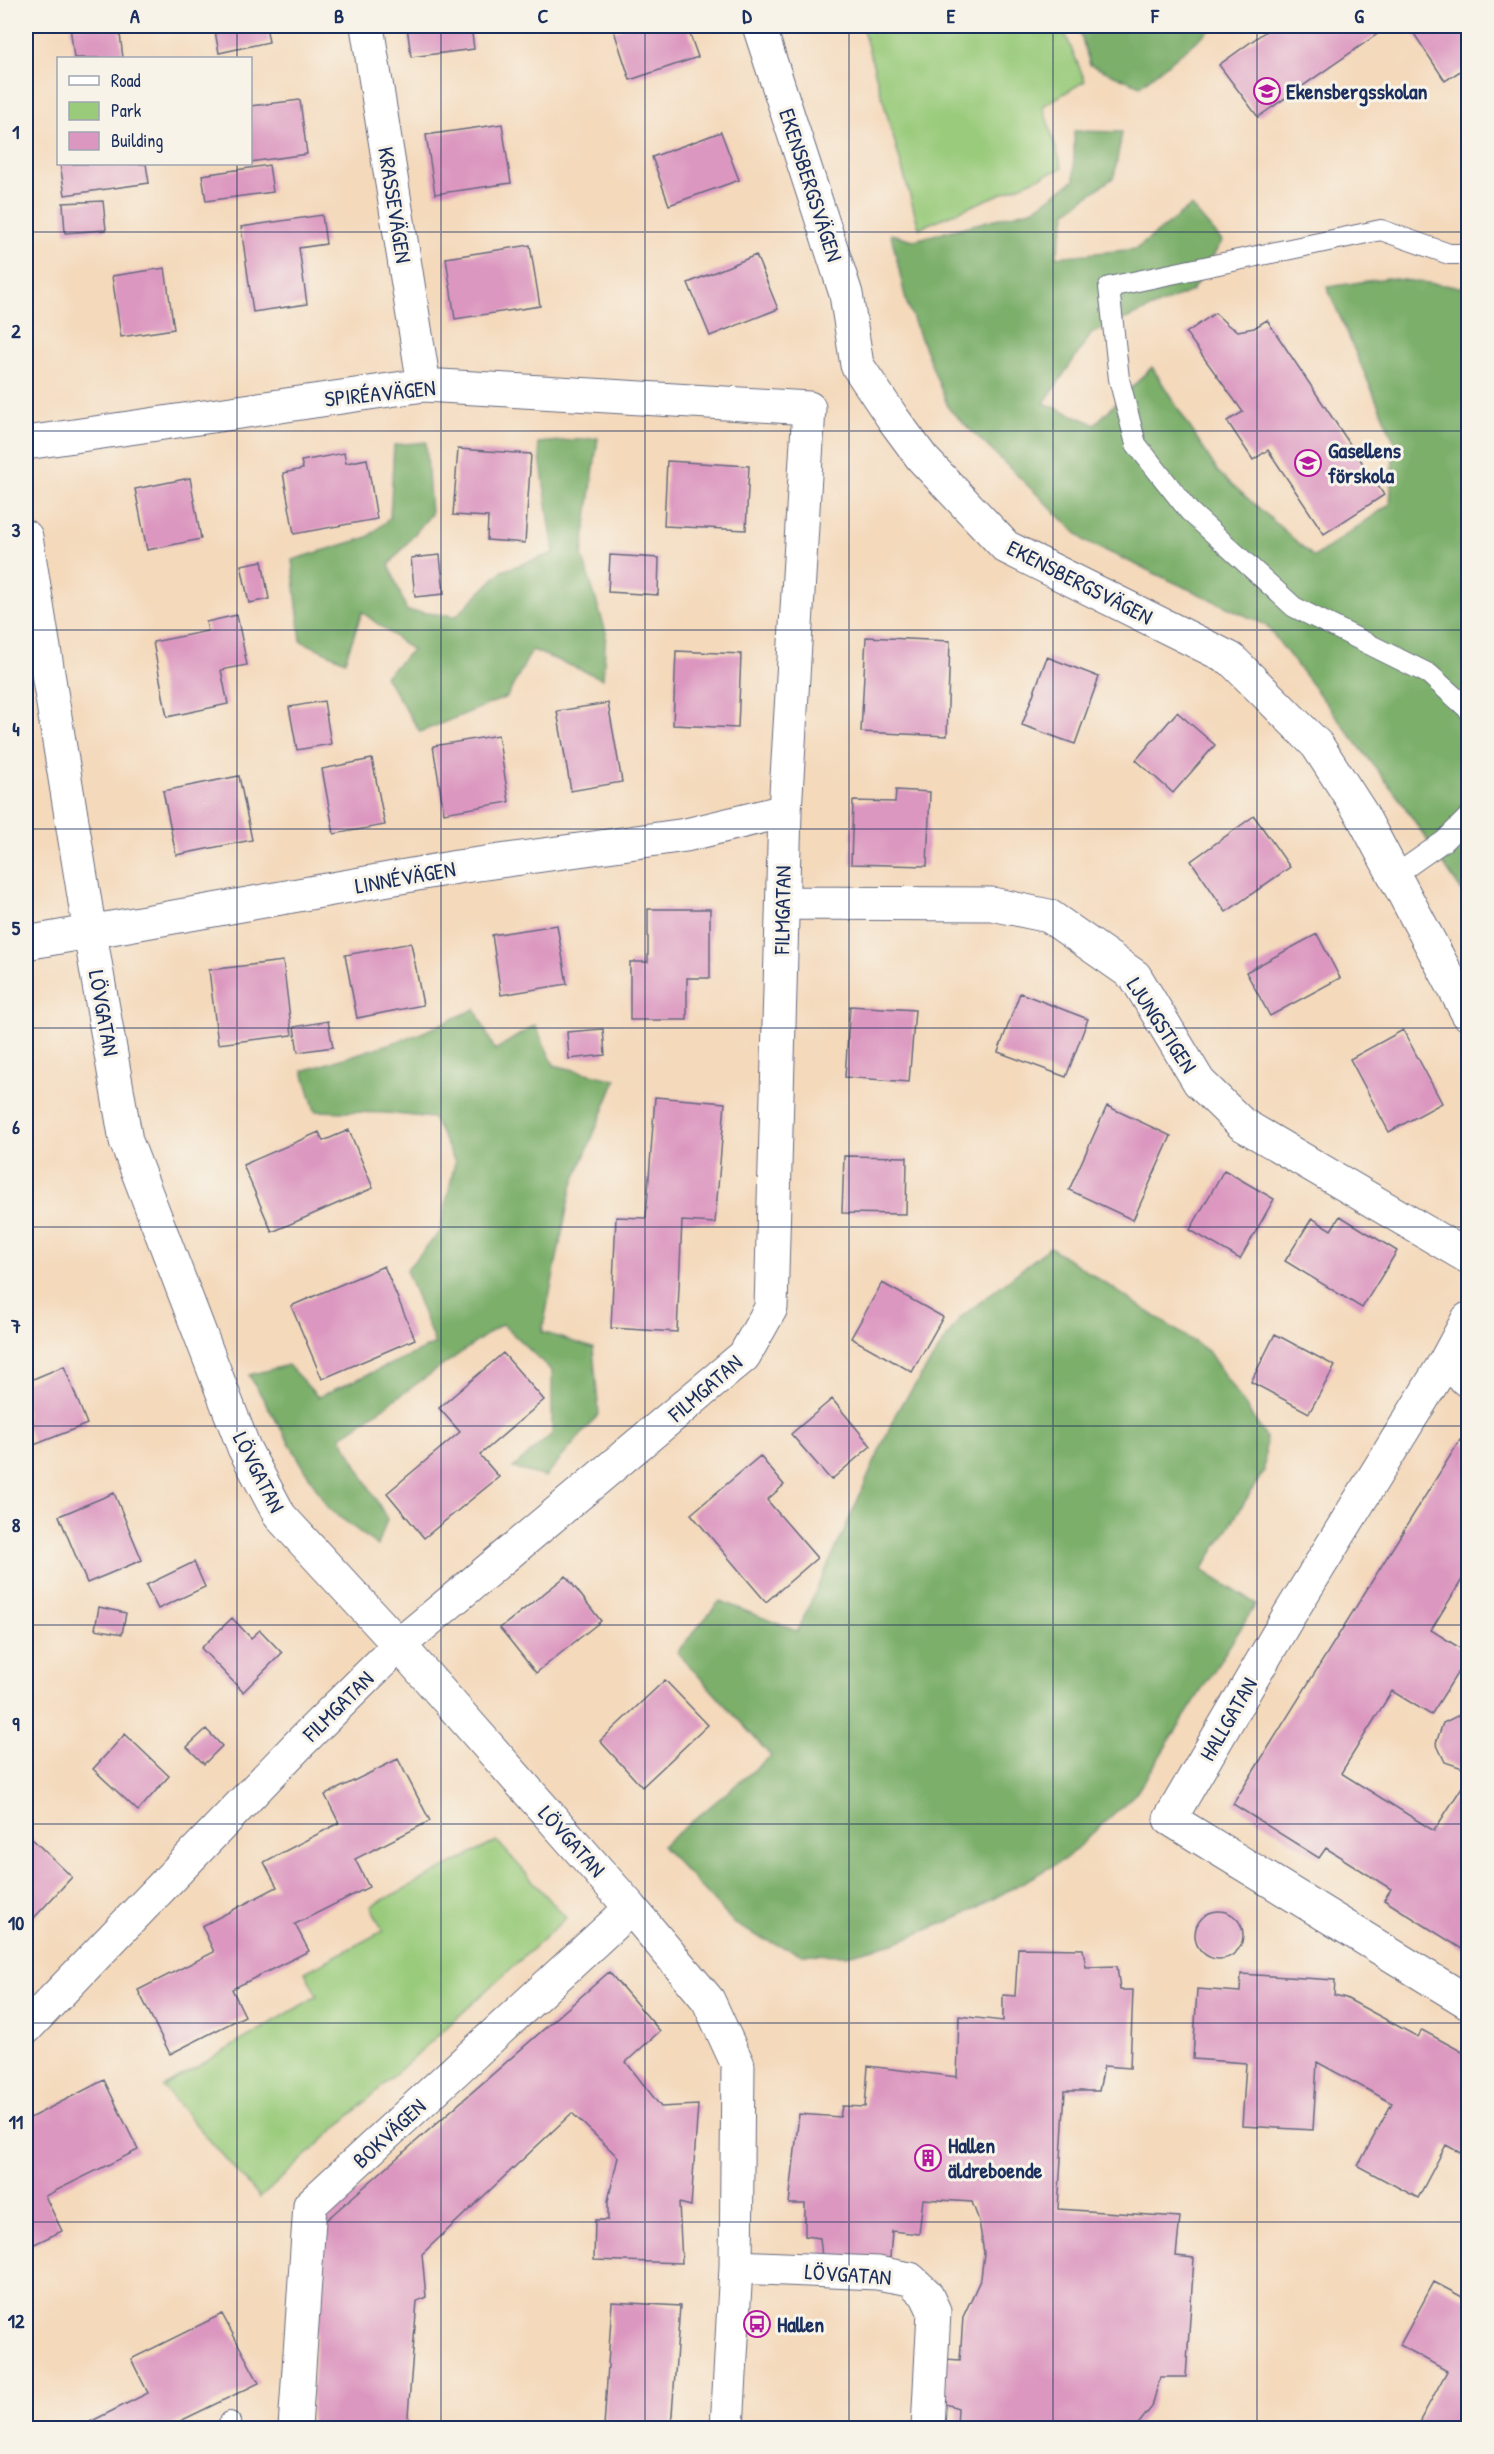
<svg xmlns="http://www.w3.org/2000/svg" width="1494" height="2454" viewBox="0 0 1494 2454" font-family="'Patrick Hand',sans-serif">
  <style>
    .green { fill: #9acb7b; stroke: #5a7d6c; stroke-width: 1.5 }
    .forest { fill: #7baf6b; stroke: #4b6f64; stroke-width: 1.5 }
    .building { fill: #dc97c0 }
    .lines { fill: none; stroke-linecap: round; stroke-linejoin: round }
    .lane-casing { stroke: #676a7f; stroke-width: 22 }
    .street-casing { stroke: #676a7f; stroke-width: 35 }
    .lane { stroke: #fff; stroke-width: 20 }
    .street { stroke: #fff; stroke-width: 33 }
    .grid { fill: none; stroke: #1b2f5e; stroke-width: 1.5; stroke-opacity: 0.55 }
    .labels { text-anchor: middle; stroke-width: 6; stroke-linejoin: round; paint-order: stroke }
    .poi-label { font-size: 22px; font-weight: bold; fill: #1b2f5e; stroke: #f7f3e8; text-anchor: start }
    .street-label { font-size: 22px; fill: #1b2f5e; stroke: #f7f3e8 }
    .neatline { fill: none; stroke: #1b2f5e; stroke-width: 2 }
    .grid-label { font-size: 20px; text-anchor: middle; font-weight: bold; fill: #1b2f5e }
  </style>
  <rect width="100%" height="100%" fill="#f7f3e8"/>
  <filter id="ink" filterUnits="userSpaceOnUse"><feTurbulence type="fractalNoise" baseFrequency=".0167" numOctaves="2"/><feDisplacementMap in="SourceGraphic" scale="12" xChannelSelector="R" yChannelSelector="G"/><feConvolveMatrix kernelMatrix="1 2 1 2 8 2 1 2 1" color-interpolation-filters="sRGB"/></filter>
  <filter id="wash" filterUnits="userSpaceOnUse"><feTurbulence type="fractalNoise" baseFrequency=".008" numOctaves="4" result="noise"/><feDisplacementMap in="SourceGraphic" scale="24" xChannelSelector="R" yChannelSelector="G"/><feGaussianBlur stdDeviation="1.35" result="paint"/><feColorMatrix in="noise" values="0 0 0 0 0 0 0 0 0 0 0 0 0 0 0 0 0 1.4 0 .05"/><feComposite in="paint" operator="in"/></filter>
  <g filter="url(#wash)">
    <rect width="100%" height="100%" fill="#f4d9bb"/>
    <path class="green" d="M 862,26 L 1062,26 L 1085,81 L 1043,106 L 1062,168 L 919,228 Z
      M 497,1841 L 566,1918 L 260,2198 L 163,2087 L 317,1996 L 305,1972 L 383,1931 L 371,1906 Z"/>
    <path class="forest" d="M 1078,26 L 1215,26 L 1140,86 L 1090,65 Z
      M 1074,131 L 1122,132 L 1114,177 L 1067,211 L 1056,257 L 1136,249 L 1191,206 L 1222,241 L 1192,291 L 1092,333 L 1044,403 L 1095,424 L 1152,367 L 1218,472 L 1314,557 L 1390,504 L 1394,441 L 1327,287 L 1387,278 L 1468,288 L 1468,900 L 1398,797 L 1266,625 L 1085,541 L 949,409 L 906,301 L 891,234 L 914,240 L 1034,209 L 1074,180 Z
      M 598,438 L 582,555 L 606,632 L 603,679 L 532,650 L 507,697 L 420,732 L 385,676 L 412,650 L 362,612 L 345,661 L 301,641 L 292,560 L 368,537 L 390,518 L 394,445 L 426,442 L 431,514 L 389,565 L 407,611 L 456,616 L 502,571 L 554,553 L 538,443 Z
      M 475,1009 L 495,1050 L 535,1025 L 554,1065 L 616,1080 L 571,1189 L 542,1332 L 593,1348 L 599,1414 L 545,1477 L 513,1468 L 552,1434 L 552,1371 L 502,1324 L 341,1437 L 387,1519 L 378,1546 L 328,1508 L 249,1375 L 288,1365 L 318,1397 L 435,1344 L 406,1270 L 440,1232 L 455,1162 L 433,1118 L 386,1113 L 315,1111 L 303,1071 L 417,1035 Z
      M 1050,1247 L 1208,1351 L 1266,1437 L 1264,1471 L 1202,1570 L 1256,1604 L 1137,1792 L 1065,1859 L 962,1916 L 894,1943 L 847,1955 L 801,1954 L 761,1938 L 735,1924 L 662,1846 L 771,1756 L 677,1652 L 720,1601 L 797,1631 L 844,1531 L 896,1413 L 960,1318 Z"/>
    <g id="blocks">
      <path class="building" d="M 70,26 L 119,26 L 123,58 L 74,58 Z
        M 214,26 L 266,26 L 269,42 L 219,53 Z
        M 407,26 L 471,26 L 474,49 L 411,57 Z
        M 629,26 L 687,26 L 698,57 L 630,80 L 614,31 Z
        M 1273,26 L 1389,26 L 1258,117 L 1219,65 Z
        M 1409,26 L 1468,26 L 1468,66 L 1445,81 Z
        M 300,100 L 307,154 L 250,162 L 250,106 Z
        M 502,124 L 511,183 L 435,194 L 426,135 Z
        M 721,132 L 739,180 L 669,205 L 652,157 Z
        M 60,164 L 146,164 L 149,183 L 65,195 Z
        M 269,165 L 273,192 L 206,201 L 202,175 Z
        M 103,201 L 106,230 L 65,233 L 63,203 Z
        M 322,215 L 326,244 L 299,248 L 307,304 L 253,312 L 241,227 Z
        M 530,245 L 540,306 L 455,319 L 446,258 Z
        M 756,255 L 778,309 L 710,336 L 688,283 Z
        M 165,268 L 174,329 L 121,337 L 112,276 Z
        M 1215,313 L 1229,326 L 1238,331 L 1254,328 L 1267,320 L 1384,495 L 1324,534 L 1268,450 L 1253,460 L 1227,421 L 1243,412 L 1186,333 Z
        M 458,449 L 531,454 L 525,543 L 487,540 L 488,517 L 453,515 Z
        M 344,453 L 346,463 L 367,459 L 377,519 L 294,534 L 283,473 L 303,469 L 301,461 Z
        M 667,461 L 749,466 L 746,530 L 664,526 Z
        M 190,478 L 201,539 L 147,550 L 135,489 Z
        M 440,555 L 444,594 L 415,597 L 411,558 Z
        M 610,555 L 659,558 L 658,595 L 608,592 Z
        M 262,561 L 269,599 L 249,603 L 241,565 Z
        M 237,615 L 247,665 L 221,670 L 228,704 L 167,717 L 153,642 L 208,631 L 206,622 Z
        M 866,637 L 950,641 L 947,736 L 861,732 Z
        M 676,651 L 741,654 L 738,728 L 673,725 Z
        M 1047,657 L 1099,677 L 1075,744 L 1022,725 Z
        M 324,701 L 331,744 L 297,750 L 289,707 Z
        M 608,703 L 622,782 L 571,791 L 557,711 Z
        M 1177,712 L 1215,745 L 1173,793 L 1136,760 Z
        M 498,735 L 509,802 L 444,813 L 433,746 Z
        M 372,759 L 385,825 L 334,834 L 322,769 Z
        M 239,776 L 252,840 L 176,855 L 163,791 Z
        M 896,790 L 930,792 L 927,866 L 851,864 L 853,801 L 895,802 Z
        M 1254,816 L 1290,867 L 1226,912 L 1191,861 Z
        M 648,909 L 710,909 L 710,978 L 687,978 L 687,1020 L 630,1020 L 630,962 L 648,962 Z
        M 557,925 L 567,984 L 501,995 L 492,935 Z
        M 1317,934 L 1340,978 L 1270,1016 L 1246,972 Z
        M 411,943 L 423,1005 L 357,1018 L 345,955 Z
        M 283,961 L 292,1035 L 218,1044 L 209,970 Z
        M 1020,993 L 1088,1019 L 1066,1077 L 998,1052 Z
        M 850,1006 L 915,1010 L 909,1082 L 845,1077 Z
        M 328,1021 L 333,1047 L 298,1052 L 294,1027 Z
        M 603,1029 L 605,1055 L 569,1059 L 567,1032 Z
        M 1403,1030 L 1442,1103 L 1389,1132 L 1350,1059 Z
        M 655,1097 L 725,1103 L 715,1223 L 682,1221 L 677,1332 L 611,1328 L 616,1217 L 646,1218 Z
        M 1107,1106 L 1171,1136 L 1133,1220 L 1069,1190 Z
        M 349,1130 L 373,1188 L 272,1232 L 243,1165 L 319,1132 L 323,1141 Z
        M 844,1156 L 907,1157 L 906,1214 L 842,1213 Z
        M 1224,1170 L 1274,1199 L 1240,1259 L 1190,1230 Z
        M 1340,1216 L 1397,1251 L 1362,1308 L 1285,1261 L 1312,1218 L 1331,1230 Z
        M 384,1266 L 415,1339 L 322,1379 L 291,1306 Z
        M 882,1283 L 943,1317 L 912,1372 L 851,1338 Z
        M 1275,1334 L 1335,1366 L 1309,1413 L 1251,1382 Z
        M 503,1353 L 544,1400 L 480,1455 L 499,1477 L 424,1538 L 387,1493 L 460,1432 L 439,1408 Z
        M 64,1366 L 87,1424 L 34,1445 L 26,1424 L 26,1382 Z
        M 832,1399 L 871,1446 L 831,1480 L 791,1434 Z
        M 1460,1440 L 1468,1446 L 1468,1570 L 1431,1630 L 1468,1653 L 1468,1656 L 1431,1715 L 1392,1691 L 1341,1773 L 1434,1831 L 1462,1787 L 1468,1791 L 1468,1946 L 1465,1951 L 1384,1900 L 1391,1889 L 1326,1848 L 1319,1858 L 1233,1804 Z
        M 760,1456 L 784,1485 L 767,1500 L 817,1558 L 766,1602 L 691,1514 Z
        M 114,1493 L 142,1560 L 87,1583 L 59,1516 Z
        M 194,1562 L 205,1587 L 158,1609 L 146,1585 Z
        M 566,1576 L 601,1621 L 536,1673 L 500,1628 Z
        M 99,1607 L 126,1613 L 122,1634 L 95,1629 Z
        M 232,1618 L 251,1638 L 260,1630 L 282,1653 L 243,1692 L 201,1648 Z
        M 665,1680 L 708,1725 L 642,1787 L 600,1741 Z
        M 1461,1714 L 1468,1717 L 1468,1768 L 1465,1769 L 1445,1762 L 1436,1743 L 1443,1723 Z
        M 206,1729 L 222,1746 L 204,1764 L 187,1747 Z
        M 125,1734 L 169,1776 L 138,1811 L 93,1769 Z
        M 398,1759 L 430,1821 L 355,1859 L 369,1887 L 295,1924 L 309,1951 L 232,1989 L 245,2016 L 170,2054 L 138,1990 L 214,1952 L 202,1926 L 277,1887 L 264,1862 L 339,1823 L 325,1795 Z
        M 28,1835 L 72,1877 L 34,1918 L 26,1910 L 26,1837 Z
        M1195 1935a24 24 0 1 1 48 0a24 24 0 1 1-48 0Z
        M 1018,1948 L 1083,1949 L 1086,1967 L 1117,1966 L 1120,1990 L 1133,1990 L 1130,2068 L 1104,2066 L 1099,2091 L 1065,2091 L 1058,2209 L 1180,2217 L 1176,2256 L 1194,2258 L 1186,2377 L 1160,2377 L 1152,2407 L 1135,2428 L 957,2428 L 958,2408 L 946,2404 L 945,2359 L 960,2360 L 963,2317 L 981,2278 L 984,2253 L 979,2221 L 972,2202 L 923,2199 L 919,2234 L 892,2231 L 890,2258 L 822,2258 L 820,2238 L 805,2236 L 805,2204 L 789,2204 L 799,2114 L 840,2117 L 842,2106 L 865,2107 L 868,2066 L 957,2077 L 959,2016 L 1003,2021 L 1003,1995 L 1015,1996 Z
        M 609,1972 L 660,2031 L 626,2062 L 661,2107 L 698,2105 L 691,2206 L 679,2203 L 682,2263 L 594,2260 L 595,2220 L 608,2220 L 608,2201 L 618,2157 L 572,2113 L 422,2254 L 426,2297 L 417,2301 L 407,2428 L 310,2428 L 324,2222 Z
        M 1241,1974 L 1335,1980 L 1334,1995 L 1346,1998 L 1418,2037 L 1422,2030 L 1468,2055 L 1468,2157 L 1446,2145 L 1418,2198 L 1358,2166 L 1392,2103 L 1317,2062 L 1313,2130 L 1242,2126 L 1246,2063 L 1193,2059 L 1197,1989 L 1240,1992 Z
        M 104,2080 L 138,2150 L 45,2196 L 62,2231 L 26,2248 L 26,2120 Z
        M 1434,2282 L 1468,2300 L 1468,2428 L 1416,2428 L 1447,2371 L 1400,2345 Z
        M 612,2302 L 680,2306 L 671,2428 L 604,2428 Z
        M 222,2314 L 259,2383 L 166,2428 L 78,2428 L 148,2393 L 131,2359 Z"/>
    </g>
  </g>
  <g filter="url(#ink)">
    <use href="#blocks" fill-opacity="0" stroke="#676a7f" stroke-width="1.5"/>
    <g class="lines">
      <defs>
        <path id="lane" d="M 1468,254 L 1449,254 L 1381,230 L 1109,287 L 1119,379 L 1136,444 L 1189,511 L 1294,607 L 1429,674 L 1468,709
          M 1394,876 L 1444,841 L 1468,817
          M 226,2428 L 230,2422"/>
        <path id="street" d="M 367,26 L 424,385
          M 759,26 L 846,294 L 857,365 L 894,420 L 922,458 L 1006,547 L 1231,659 L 1317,745 L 1361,813 L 1468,1014
          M 26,443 L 424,385 L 809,408 L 785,811 L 771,1308 L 744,1356 L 399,1645 L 300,1743 L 26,2028
          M 26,537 L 90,933 L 126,1141 L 244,1448 L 280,1516 L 399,1645 L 631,1908 L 708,2000 L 738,2065 L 736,2267 L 727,2428
          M 783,903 L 992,904 L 1049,916 L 1135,976 L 1199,1082 L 1242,1124 L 1468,1257
          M 26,943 L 457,867 L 686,835 L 785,811
          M 1468,1319 L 1445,1362 L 1288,1617 L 1170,1819 L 1468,2002
          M 1445,1362 L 1468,1381
          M 736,2267 L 877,2273 L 910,2279 L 926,2294 L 934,2311 L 928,2428
          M 295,2428 L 310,2205 L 631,1908"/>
      </defs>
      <use href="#lane" class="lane-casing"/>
      <use href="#street" class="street-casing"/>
      <use href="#lane" class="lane"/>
      <use href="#street" class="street"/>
    </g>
  </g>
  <path class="grid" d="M 237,26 L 237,58M 441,26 L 441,2428M 645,26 L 645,2428M 849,26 L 849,2428M 1053,26 L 1053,2428M 1257,26 L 1257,2428M 237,164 L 237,2428M 26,232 L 1468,232M 26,431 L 1468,431M 26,630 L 1468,630M 26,829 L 1468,829M 26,1028 L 1468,1028M 26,1227 L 1468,1227M 26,1426 L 1468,1426M 26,1625 L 1468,1625M 26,1824 L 1468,1824M 26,2023 L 1468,2023M 26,2222 L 1468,2222"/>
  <defs>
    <symbol id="school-ring" viewBox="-11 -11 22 22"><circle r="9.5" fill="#f7f3e8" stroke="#b5179e" stroke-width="1.5"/><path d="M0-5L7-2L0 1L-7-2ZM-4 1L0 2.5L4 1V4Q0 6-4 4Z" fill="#b5179e"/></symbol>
    <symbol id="building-ring" viewBox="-11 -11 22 22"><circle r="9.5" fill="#f7f3e8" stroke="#b5179e" stroke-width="1.5"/><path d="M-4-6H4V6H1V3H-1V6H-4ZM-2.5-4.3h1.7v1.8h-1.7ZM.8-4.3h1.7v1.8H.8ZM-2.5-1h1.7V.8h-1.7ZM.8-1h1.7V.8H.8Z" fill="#b5179e"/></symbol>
    <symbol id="bus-ring" viewBox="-11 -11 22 22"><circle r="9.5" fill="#f7f3e8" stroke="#b5179e" stroke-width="1.5"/><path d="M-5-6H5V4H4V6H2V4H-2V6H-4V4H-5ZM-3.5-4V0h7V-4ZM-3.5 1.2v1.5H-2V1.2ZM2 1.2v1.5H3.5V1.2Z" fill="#b5179e"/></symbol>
  </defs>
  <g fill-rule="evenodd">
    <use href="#school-ring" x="1252" y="76" width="30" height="30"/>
    <use href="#school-ring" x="1293" y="448" width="30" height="30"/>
    <use href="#building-ring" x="913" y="2143" width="30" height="30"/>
    <use href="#bus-ring" x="742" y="2309" width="30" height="30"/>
  </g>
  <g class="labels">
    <g class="poi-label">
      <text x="1286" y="99">Ekensbergsskolan</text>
      <text x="1328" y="458">Gasellens<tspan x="1328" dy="25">förskola</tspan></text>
      <text x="948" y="2153">Hallen<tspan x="948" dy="25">äldreboende</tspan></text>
      <text x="777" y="2332">Hallen</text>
    </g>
    <g class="street-label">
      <text transform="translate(811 185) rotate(72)" y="8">EKENSBERGSVÄGEN</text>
      <text transform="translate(395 205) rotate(81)" y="8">KRASSEVÄGEN</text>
      <text transform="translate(380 393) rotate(-6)" y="8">SPIRÉAVÄGEN</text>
      <text transform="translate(1080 582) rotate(27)" y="8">EKENSBERGSVÄGEN</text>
      <text transform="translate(405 877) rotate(-10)" y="8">LINNÉVÄGEN</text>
      <text transform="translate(782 910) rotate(-89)" y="8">FILMGATAN</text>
      <text transform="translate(104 1013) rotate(80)" y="8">LÖVGATAN</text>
      <text transform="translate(1162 1025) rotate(57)" y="8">LJUNGSTIGEN</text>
      <text transform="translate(705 1388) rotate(-41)" y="8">FILMGATAN</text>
      <text transform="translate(259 1472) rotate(63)" y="8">LÖVGATAN</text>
      <text transform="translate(338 1706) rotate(-45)" y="8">FILMGATAN</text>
      <text transform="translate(1228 1719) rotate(-60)" y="8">HALLGATAN</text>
      <text transform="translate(572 1841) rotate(48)" y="8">LÖVGATAN</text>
      <text transform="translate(389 2133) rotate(-43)" y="8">BOKVÄGEN</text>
      <text transform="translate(848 2274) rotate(4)" y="8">LÖVGATAN</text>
    </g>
  </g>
  <rect width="1494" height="2454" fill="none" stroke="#f7f3e8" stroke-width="66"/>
  <rect x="57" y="57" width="195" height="108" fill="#f7f3e8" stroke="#9fa5b1" stroke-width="1.5"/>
  <rect x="69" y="76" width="30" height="9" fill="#ffffff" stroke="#9fa5b1" stroke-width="1.5"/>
  <text x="111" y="87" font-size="18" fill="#1b2f5e">Road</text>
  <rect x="69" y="102" width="30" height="18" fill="#9acb7b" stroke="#9fa5b1" stroke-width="1.5"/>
  <text x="111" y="117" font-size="18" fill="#1b2f5e">Park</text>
  <rect x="69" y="132" width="30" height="18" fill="#dc97c0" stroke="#9fa5b1" stroke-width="1.5"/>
  <text x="111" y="147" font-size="18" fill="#1b2f5e">Building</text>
  <rect x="33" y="33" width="1428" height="2388" class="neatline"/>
  <g class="grid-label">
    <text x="135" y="23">A</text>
    <text x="339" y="23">B</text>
    <text x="543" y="23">C</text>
    <text x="747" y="23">D</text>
    <text x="951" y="23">E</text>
    <text x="1155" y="23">F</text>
    <text x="1359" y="23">G</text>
    <text x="16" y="139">1</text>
    <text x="16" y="338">2</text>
    <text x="16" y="537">3</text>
    <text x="16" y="736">4</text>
    <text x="16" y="935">5</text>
    <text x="16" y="1134">6</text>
    <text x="16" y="1333">7</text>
    <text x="16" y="1532">8</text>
    <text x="16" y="1731">9</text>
    <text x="16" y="1930">10</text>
    <text x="16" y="2129">11</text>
    <text x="16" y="2328">12</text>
  </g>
</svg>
